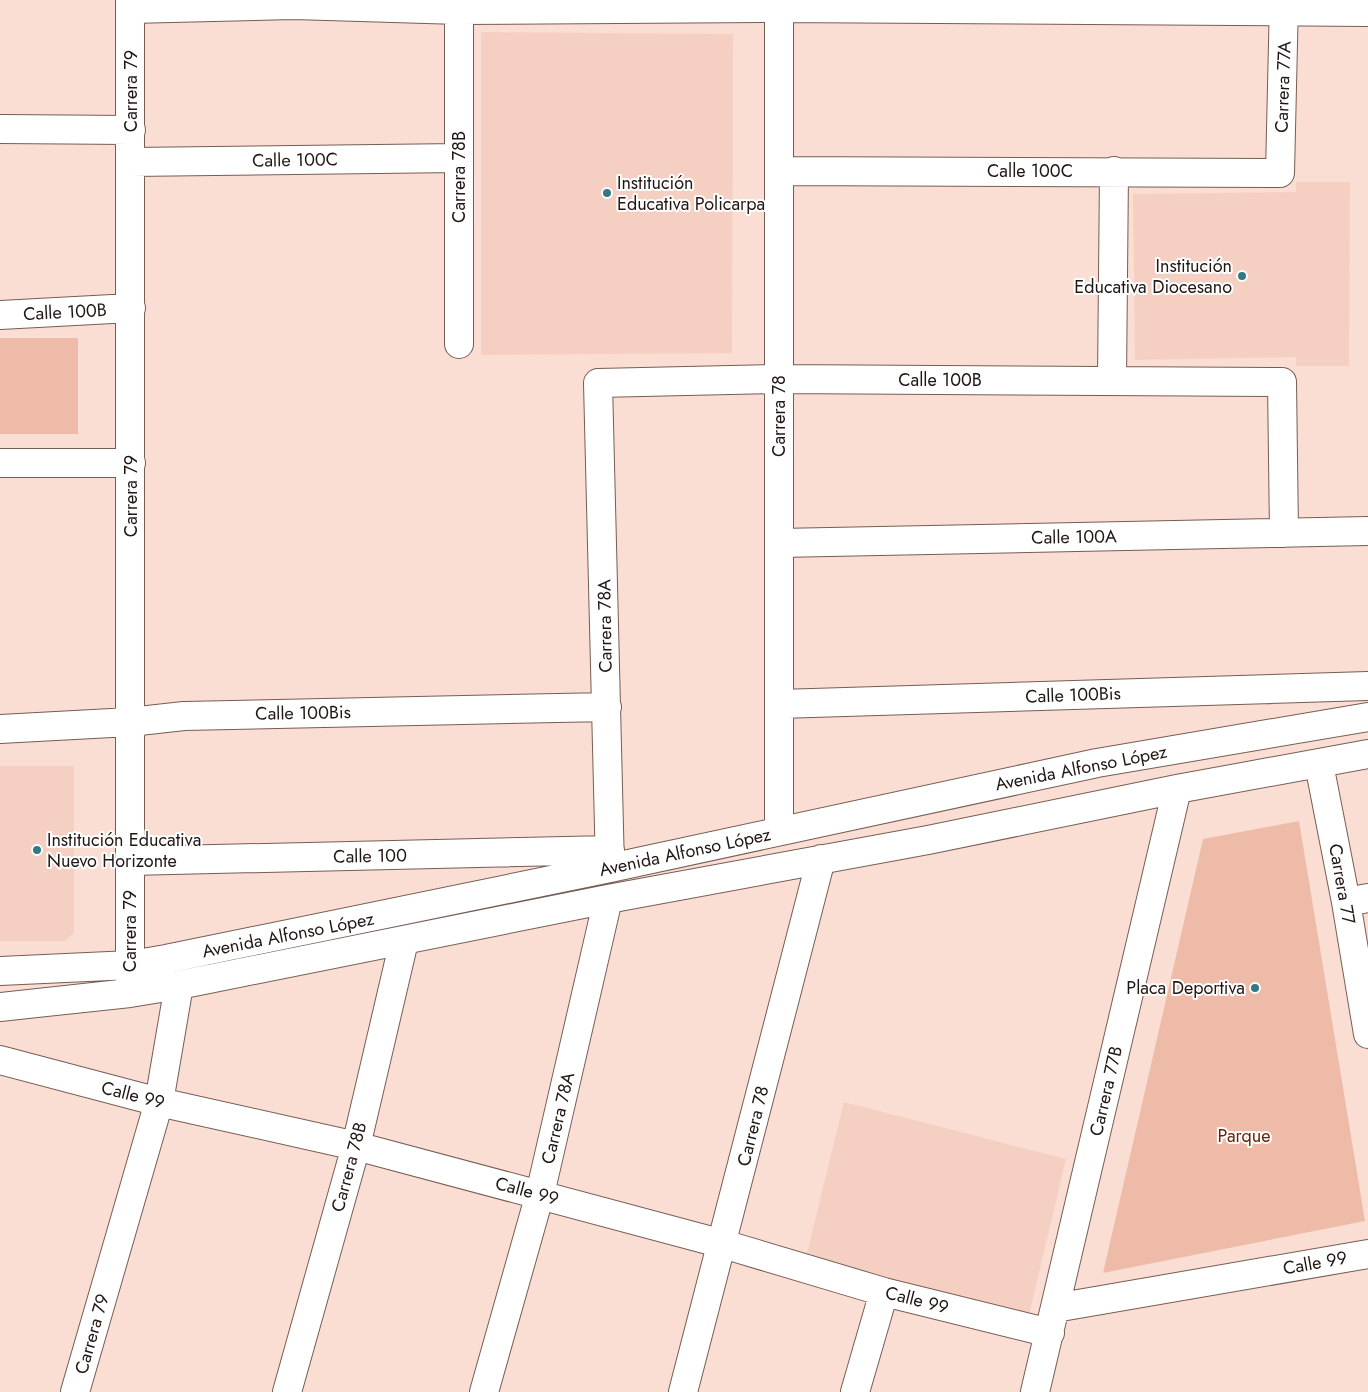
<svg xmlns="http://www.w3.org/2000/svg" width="1368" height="1392" viewBox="0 0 1368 1392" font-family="Jost,sans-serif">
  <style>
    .built { fill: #f5cfc2 }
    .green { fill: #eebba8 }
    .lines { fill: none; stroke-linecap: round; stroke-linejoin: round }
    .minor-casing { stroke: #765d53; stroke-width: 30 }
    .minor { stroke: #fff; stroke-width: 28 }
    .poi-dot { fill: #337885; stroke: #fff; stroke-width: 2 }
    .labels { text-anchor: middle; stroke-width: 4; stroke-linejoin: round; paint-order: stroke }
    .street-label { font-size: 18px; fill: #201613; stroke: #fff }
    .poi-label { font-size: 18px; fill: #201613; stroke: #fff; text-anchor: start }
    .park-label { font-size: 18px; fill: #652405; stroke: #fff }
  </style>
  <rect width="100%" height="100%" fill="#fbded3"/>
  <path class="built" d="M 481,32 L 733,34 L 732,353 L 481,355 Z
    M 1296,182 L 1350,182 L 1349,366 L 1296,366 L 1296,357 L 1135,360 L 1133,194 L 1296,192 Z
    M 0,766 L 74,766 L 74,933 L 65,941 L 0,941 Z
    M 844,1102 L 1066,1159 L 1029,1315 L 806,1257 Z"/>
  <path class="green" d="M 0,338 L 78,338 L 78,434 L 0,434 Z
    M 1299,821 L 1365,1221 L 1103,1273 L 1203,839 Z"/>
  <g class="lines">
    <defs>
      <path id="minor" d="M 130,0 L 130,983
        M 130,9 L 294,5 L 459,10 L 779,8 L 1368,12
        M 0,129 L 131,130
        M 131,162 L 459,158
        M 779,171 L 1280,173 L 1284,0
        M 0,315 L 131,308
        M 459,344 L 459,10
        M 1112,381 L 1114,171
        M 0,463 L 131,463
        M 779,543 L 1368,531
        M 779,704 L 1368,686
        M 0,729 L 130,722 L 184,716 L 607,707
        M 1319,764 L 1346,902 L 1368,1034
        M 779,831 L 779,0
        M 130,861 L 610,850
        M 610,868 L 598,383 L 779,379 L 1282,382 L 1284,533
        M 1346,902 L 1368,898
        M 0,971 L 131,965 L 166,959 L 610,868 L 1097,763 L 1368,717
        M 0,1007 L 130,993 L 179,985 L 608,899 L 928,840 L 1177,789 L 1368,754
        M 0,1060 L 159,1102 L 356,1146 L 723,1244 L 884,1292 L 1050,1333
        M 1055,1308 L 1368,1254
        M 75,1392 L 159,1102 L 179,985
        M 287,1392 L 356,1146 L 404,941
        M 484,1392 L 540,1194 L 608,899
        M 683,1392 L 821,859
        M 855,1392 L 884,1292
        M 1035,1392 L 1177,789"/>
    </defs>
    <use href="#minor" class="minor-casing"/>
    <use href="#minor" class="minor"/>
  </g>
  <g class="poi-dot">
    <circle cx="607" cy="193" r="5"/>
    <circle cx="1242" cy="276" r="5"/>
    <circle cx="37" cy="850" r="5"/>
    <circle cx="1255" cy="988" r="5"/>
  </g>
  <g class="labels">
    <g class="street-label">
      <text transform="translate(1283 87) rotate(-88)" y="6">Carrera 77A</text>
      <text transform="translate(131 91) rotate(-90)" y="6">Carrera 79</text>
      <text transform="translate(295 160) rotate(-1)" y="6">Calle 100C</text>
      <text x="1030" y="177">Calle 100C</text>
      <text transform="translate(459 177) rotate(-90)" y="6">Carrera 78B</text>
      <text transform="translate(65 312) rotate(-3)" y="6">Calle 100B</text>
      <text x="940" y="386">Calle 100B</text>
      <text transform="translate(779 416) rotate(-90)" y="6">Carrera 78</text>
      <text transform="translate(131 496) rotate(-90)" y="6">Carrera 79</text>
      <text transform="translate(1074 537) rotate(-1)" y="6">Calle 100A</text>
      <text transform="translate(605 626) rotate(-91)" y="6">Carrera 78A</text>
      <text transform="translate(1073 695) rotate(-2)" y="6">Calle 100Bis</text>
      <text transform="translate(303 713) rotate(-1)" y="6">Calle 100Bis</text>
      <text transform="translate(1081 768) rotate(-11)" y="6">Avenida Alfonso López</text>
      <text transform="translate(685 852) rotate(-12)" y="6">Avenida Alfonso López</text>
      <text transform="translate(370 856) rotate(-1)" y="6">Calle 100</text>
      <text transform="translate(1342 884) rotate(80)" y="6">Carrera 77</text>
      <text transform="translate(130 931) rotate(-90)" y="6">Carrera 79</text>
      <text transform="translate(288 935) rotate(-11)" y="6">Avenida Alfonso López</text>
      <text transform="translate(1106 1091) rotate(-77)" y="6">Carrera 77B</text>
      <text transform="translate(133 1095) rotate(14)" y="6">Calle 99</text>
      <text transform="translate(558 1118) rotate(-77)" y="6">Carrera 78A</text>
      <text transform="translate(753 1126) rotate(-76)" y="6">Carrera 78</text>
      <text transform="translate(349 1167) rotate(-75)" y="6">Carrera 78B</text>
      <text transform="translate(527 1191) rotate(15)" y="6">Calle 99</text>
      <text transform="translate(1315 1263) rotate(-10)" y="6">Calle 99</text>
      <text transform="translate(917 1300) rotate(14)" y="6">Calle 99</text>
      <text transform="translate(92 1334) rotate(-74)" y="6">Carrera 79</text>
    </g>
    <g class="poi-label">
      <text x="617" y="189">Institución<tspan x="617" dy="21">Educativa Policarpa</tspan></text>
      <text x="1232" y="272" text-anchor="end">Institución<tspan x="1232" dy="21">Educativa Diocesano</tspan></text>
      <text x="47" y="846">Institución Educativa<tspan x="47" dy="21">Nuevo Horizonte</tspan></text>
      <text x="1245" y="994" text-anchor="end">Placa Deportiva</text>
    </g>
    <g class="park-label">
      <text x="1244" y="1142">Parque</text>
    </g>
  </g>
</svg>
